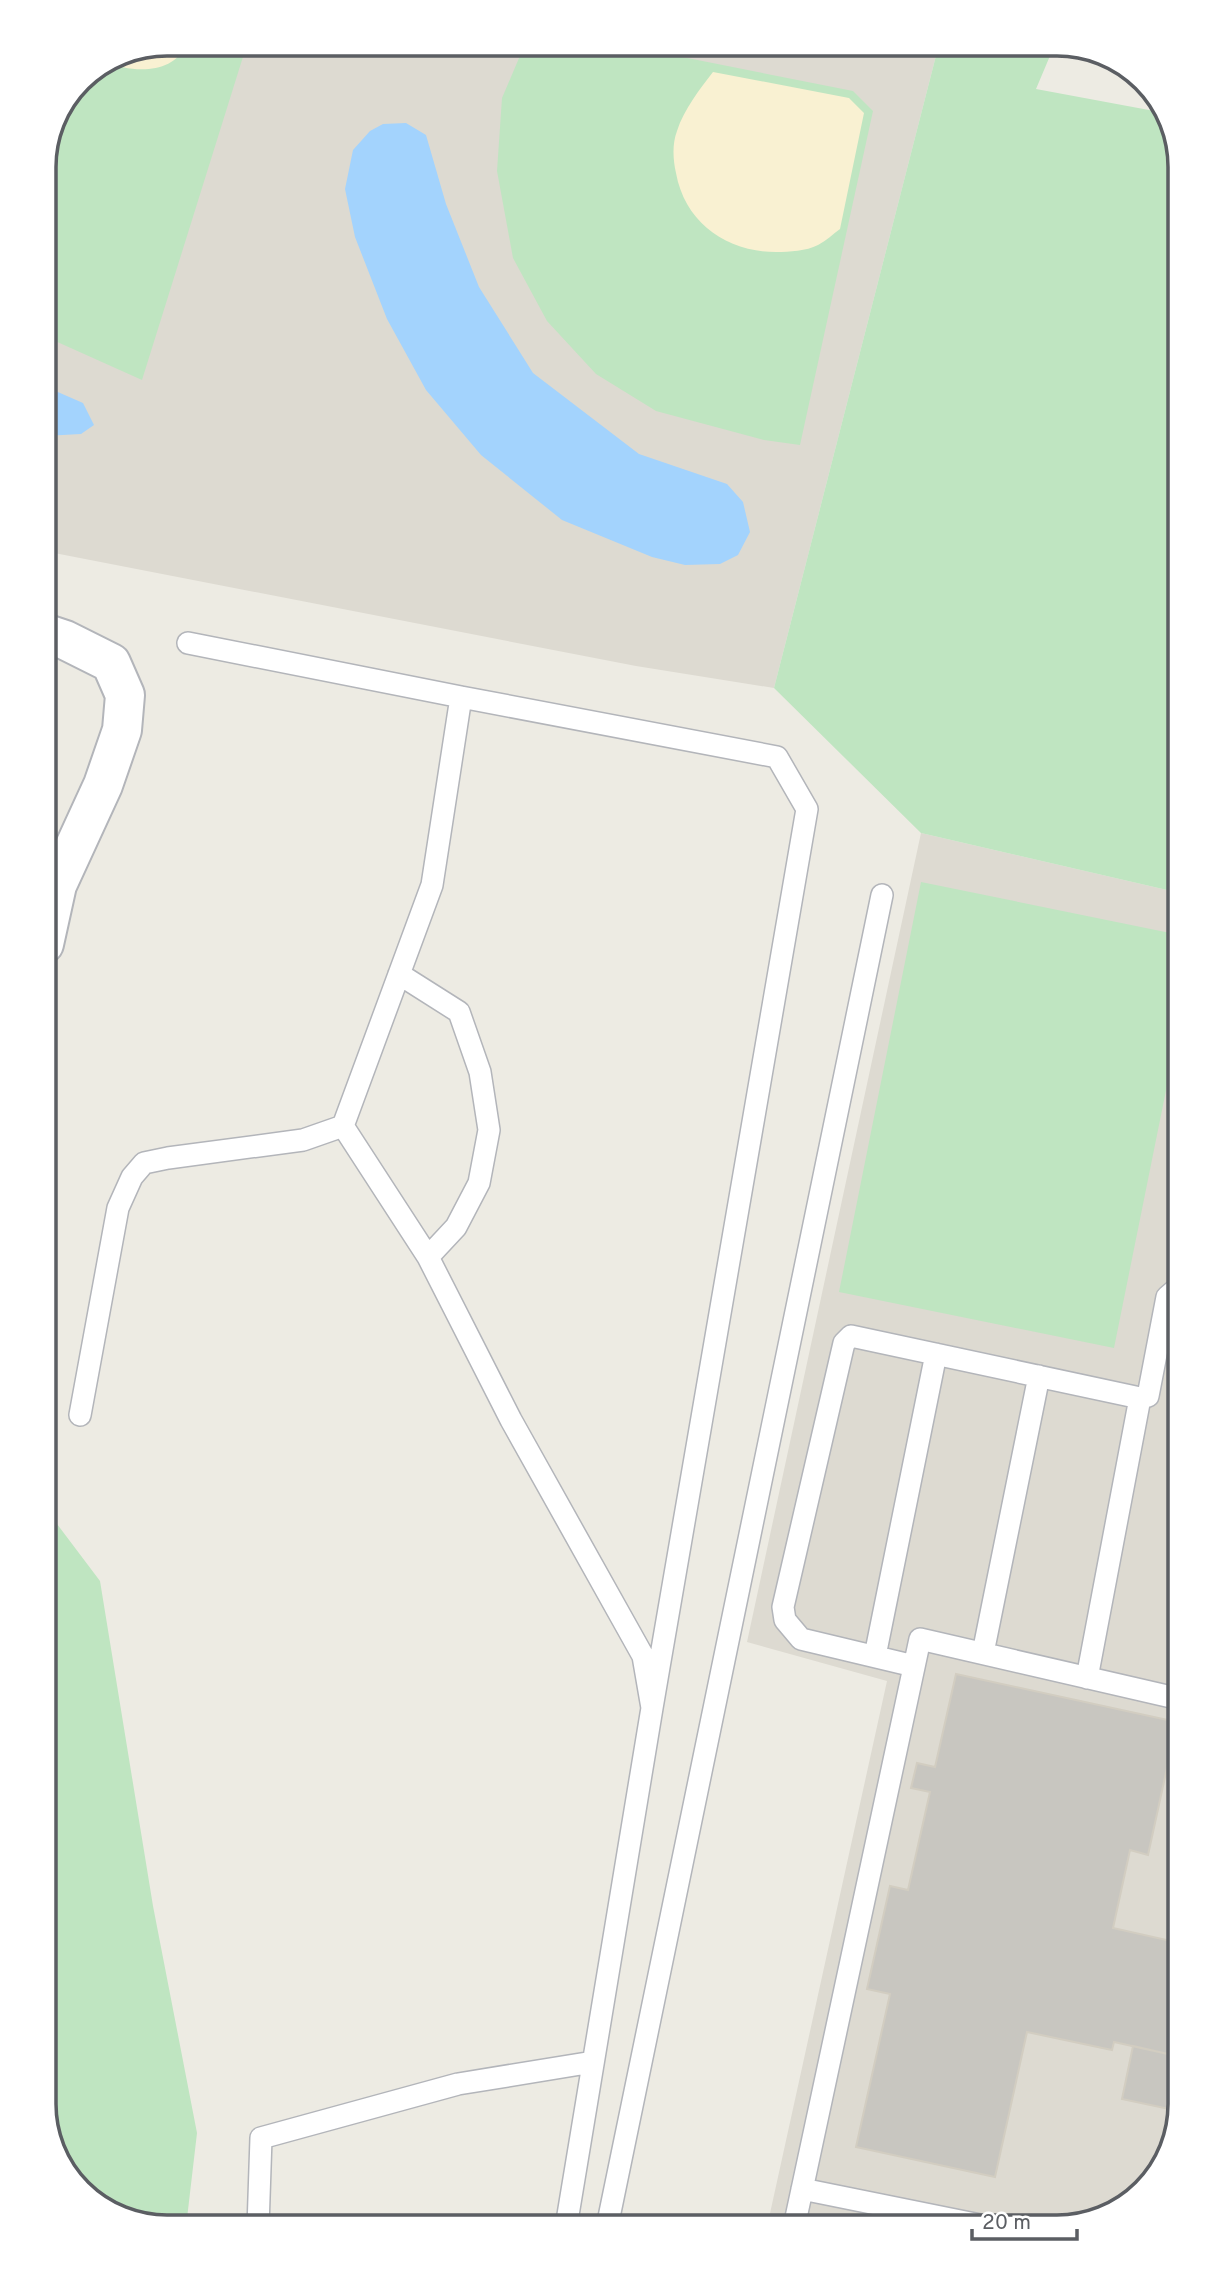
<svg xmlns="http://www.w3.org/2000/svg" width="1224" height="2271" viewBox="0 0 1224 2271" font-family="Overpass,sans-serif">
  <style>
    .education { fill: #dddad1 }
    .green { fill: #bfe5c1 }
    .sand { fill: #f9f1d2 }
    .water { fill: #a3d3fd }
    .building { fill: #c8c6c0; stroke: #d2cdc1; stroke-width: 2 }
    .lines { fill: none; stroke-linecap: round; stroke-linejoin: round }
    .lane-casing { stroke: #b3b5ba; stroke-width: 24 }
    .street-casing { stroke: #b3b5ba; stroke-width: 42 }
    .lane { stroke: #fff; stroke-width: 21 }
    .street { stroke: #fff; stroke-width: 38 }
    .rim { fill: none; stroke: #5b5e63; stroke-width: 3.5 }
  </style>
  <rect width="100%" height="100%" fill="#edebe3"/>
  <path class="education" d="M 167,44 L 939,44 L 774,688 L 636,666 L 44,551 L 44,160 L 80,80 L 120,53 Z
    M 921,833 L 1180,893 L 1180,2104 L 1160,2172 L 1104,2218 L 1057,2227 L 767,2227 L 887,1681 L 747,1642 Z"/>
  <path class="green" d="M 167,44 L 247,44 L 142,380 L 44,336 L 44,160 L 80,80 L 120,53 Z
    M 525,44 L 617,44 L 853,91 L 873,111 L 800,445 L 764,440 L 656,411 L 596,374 L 547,321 L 513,258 L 497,171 L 502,98 Z
    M 939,44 L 1055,44 L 1036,89 L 1165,113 L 1171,120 L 1180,167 L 1180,893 L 921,833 L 774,688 Z
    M 921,882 L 1180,935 L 1180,1021 L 1114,1348 L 839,1292 Z
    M 55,1325 L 54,1520 L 100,1581 L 153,1906 L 197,2133 L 186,2227 L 160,2227 L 98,2206 L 53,2151 L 44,2104 L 44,1335 Z"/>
  <path class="sand" d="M 167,44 L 186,44 C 174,75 132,73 106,62 L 120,53 Z
    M 713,72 L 849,98 L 864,113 L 840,229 C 833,234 826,241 818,245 C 806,251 790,252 776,252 C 727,252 685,223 676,173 C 673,160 672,144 677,131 C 684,109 700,89 713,72 Z"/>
  <path class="water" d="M 406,123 L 426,135 L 446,204 L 479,287 L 533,373 L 639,454 L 727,484 L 743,502 L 750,532 L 738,555 L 720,564 L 685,565 L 652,557 L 562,520 L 481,455 L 426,390 L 387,319 L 355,237 L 345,189 L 353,150 L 370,131 L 383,124 Z
    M 44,386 L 83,403 L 94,425 L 81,434 L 44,436 Z"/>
  <path class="building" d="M 956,1674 L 1177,1722 L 1148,1855 L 1130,1850 L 1113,1928 L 1180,1943 L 1180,2000 L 1168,2054 L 1114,2042 L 1112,2050 L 1027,2032 L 995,2177 L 856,2147 L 890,1994 L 867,1989 L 890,1886 L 908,1890 L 930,1792 L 911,1788 L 917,1763 L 935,1767 Z
    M 1180,2000 L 1180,2106 L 1174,2105 L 1174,2110 L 1122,2099 L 1133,2046 L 1168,2054 Z"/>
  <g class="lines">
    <defs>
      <path id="lane" d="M 810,44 L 813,44
        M 188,643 L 461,697
        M 399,974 L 459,1012 L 480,1072 L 489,1130 L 479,1183 L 456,1227 L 428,1257
        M 80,1415 L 118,1208 L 132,1177 L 144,1163 L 168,1158 L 303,1140 L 343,1126
        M 983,1653 L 1039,1376
        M 875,1656 L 936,1354
        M 914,1666 L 801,1639 L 785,1620 L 783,1607 L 844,1343 L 851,1336 L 1140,1398 L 1148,1396 L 1167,1297 L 1174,1291 L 1180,1293
        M 1087,1678 L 1140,1398
        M 802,2189 L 990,2227
        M 258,2227 L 261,2138 L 458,2084 L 593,2062
        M 566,2227 L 652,1708 L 659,1667 L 807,809 L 777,757 L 461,697 L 432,885 L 343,1126 L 428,1257 L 511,1420 L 643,1656 L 652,1708
        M 607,2227 L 882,895
        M 794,2227 L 920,1639 L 1180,1699"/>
      <path id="street" d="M 44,944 L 57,885 L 103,785 L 122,730 L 125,695 L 111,663 L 65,640 L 44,633"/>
    </defs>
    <use href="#lane" class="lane-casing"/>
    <use href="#street" class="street-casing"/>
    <use href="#lane" class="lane"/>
    <use href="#street" class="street"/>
  </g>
  <path d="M0 0H1224V2271H0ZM167 56H1057A111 111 0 0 1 1168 167V2104A111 111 0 0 1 1057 2215H167A111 111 0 0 1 56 2104V167A111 111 0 0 1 167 56Z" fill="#fff" fill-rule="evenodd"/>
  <path class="rim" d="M167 56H1057A111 111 0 0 1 1168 167V2104A111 111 0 0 1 1057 2215H167A111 111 0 0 1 56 2104V167A111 111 0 0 1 167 56Z"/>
  <path d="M972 2229v10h105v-10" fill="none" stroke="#5b5e63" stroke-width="3.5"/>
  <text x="982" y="2229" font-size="21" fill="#5b5e63" stroke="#ffffff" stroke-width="5" paint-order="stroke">20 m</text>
</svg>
